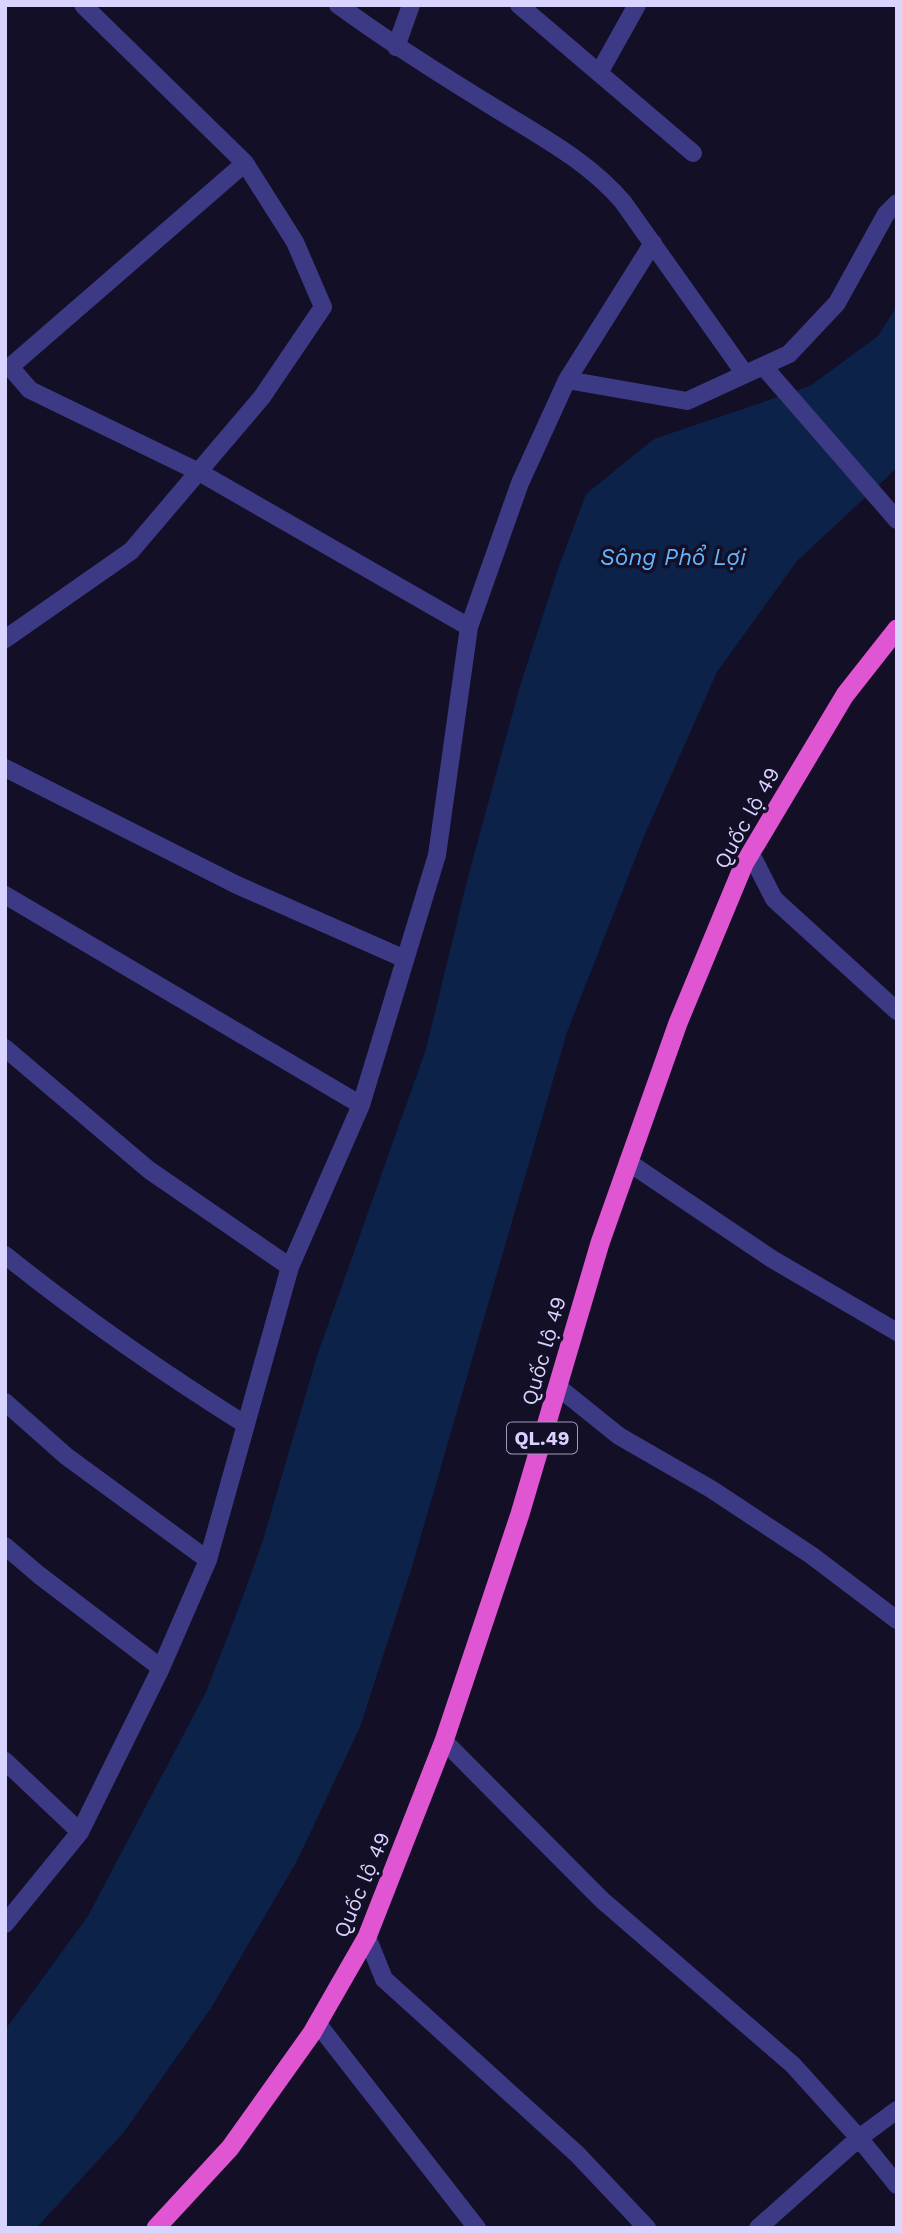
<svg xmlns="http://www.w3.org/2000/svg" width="902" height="2233" viewBox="0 0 902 2233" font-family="'Work Sans',sans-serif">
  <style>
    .water { fill: #0c2248 }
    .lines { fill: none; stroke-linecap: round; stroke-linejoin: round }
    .minor { stroke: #3d3a85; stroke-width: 18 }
    .trunk { stroke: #e055d1; stroke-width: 19 }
    .labels { text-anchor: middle; stroke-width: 7; stroke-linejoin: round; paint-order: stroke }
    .shield { fill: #130f26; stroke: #9e99be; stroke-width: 2 }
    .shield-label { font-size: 19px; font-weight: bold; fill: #d9d4ff }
    .street-label { font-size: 21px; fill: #d9d4ff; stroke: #130f26 }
    .water-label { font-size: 23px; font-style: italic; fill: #62b6ff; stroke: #130f26 }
  </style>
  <rect width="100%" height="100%" fill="#130f26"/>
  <path class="water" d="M 897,306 L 897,468 L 797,561 L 717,672 L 645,834 L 567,1032 L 411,1570 L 360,1727 L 297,1861 L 211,2008 L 124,2132 L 39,2225 L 35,2228 L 5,2228 L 5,2030 L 88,1916 L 206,1692 L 241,1602 L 263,1540 L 317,1356 L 426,1049 L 468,877 L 520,686 L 558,569 L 586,494 L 654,439 L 810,386 L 878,336 Z"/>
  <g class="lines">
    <path class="minor" d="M 338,5 C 389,42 441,75 495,108 C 540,136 588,161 623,202 L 745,374
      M 519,5 L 693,153
      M 396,47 L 411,5
      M 599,73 L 637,5
      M 245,163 L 10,367 L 30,390 L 199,472 L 469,627
      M 763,366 L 897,520
      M 567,380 L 653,243
      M 5,639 L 131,551 L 262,397 L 323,307 L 295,242 L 245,163 L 83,5
      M 5,768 L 237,885 L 405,959
      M 751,854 L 774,899 L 897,1011
      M 5,895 L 361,1105
      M 5,1048 L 149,1170 L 290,1267
      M 628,1162 L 772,1259 L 897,1332
      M 5,1255 C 82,1317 162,1372 246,1425
      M 558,1387 L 619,1436 L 711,1489 L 811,1555 L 897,1620
      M 5,1402 L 66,1456 L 208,1560
      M 5,1546 L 39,1575 L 161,1668
      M 444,1741 L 602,1900 L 793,2065 L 859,2138 L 897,2185
      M 5,1761 L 80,1832
      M 5,1924 L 80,1832 L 161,1668 L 208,1560 L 290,1267 L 361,1105 L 437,855 L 469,627 L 520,483 L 567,380 L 687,401 L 789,354 L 837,303 L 886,214 L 897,203
      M 367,1937 L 384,1979 L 577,2154 L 647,2228
      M 317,2023 L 477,2228
      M 758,2228 L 859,2138 L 897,2110"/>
    <path class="trunk" d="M 156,2228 L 230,2148 L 312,2033 L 367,1937 L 444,1741 L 520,1514 L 600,1243 L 678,1023 L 744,864 L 845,695 L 897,629"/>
  </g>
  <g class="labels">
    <rect class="shield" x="507" y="1422.5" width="70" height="31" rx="5"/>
    <g class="shield-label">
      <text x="542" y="1445">QL.49</text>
    </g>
    <g class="street-label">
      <text transform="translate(747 818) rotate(-61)" y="7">Quốc lộ 49</text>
      <text transform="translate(544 1351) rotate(-74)" y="7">Quốc lộ 49</text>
      <text transform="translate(362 1885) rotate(-67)" y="7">Quốc lộ 49</text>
    </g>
    <g class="water-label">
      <text x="673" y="565">Sông Phổ Lợi</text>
    </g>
  </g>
  <rect width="902" height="2233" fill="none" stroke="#d9d4ff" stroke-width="14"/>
</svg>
